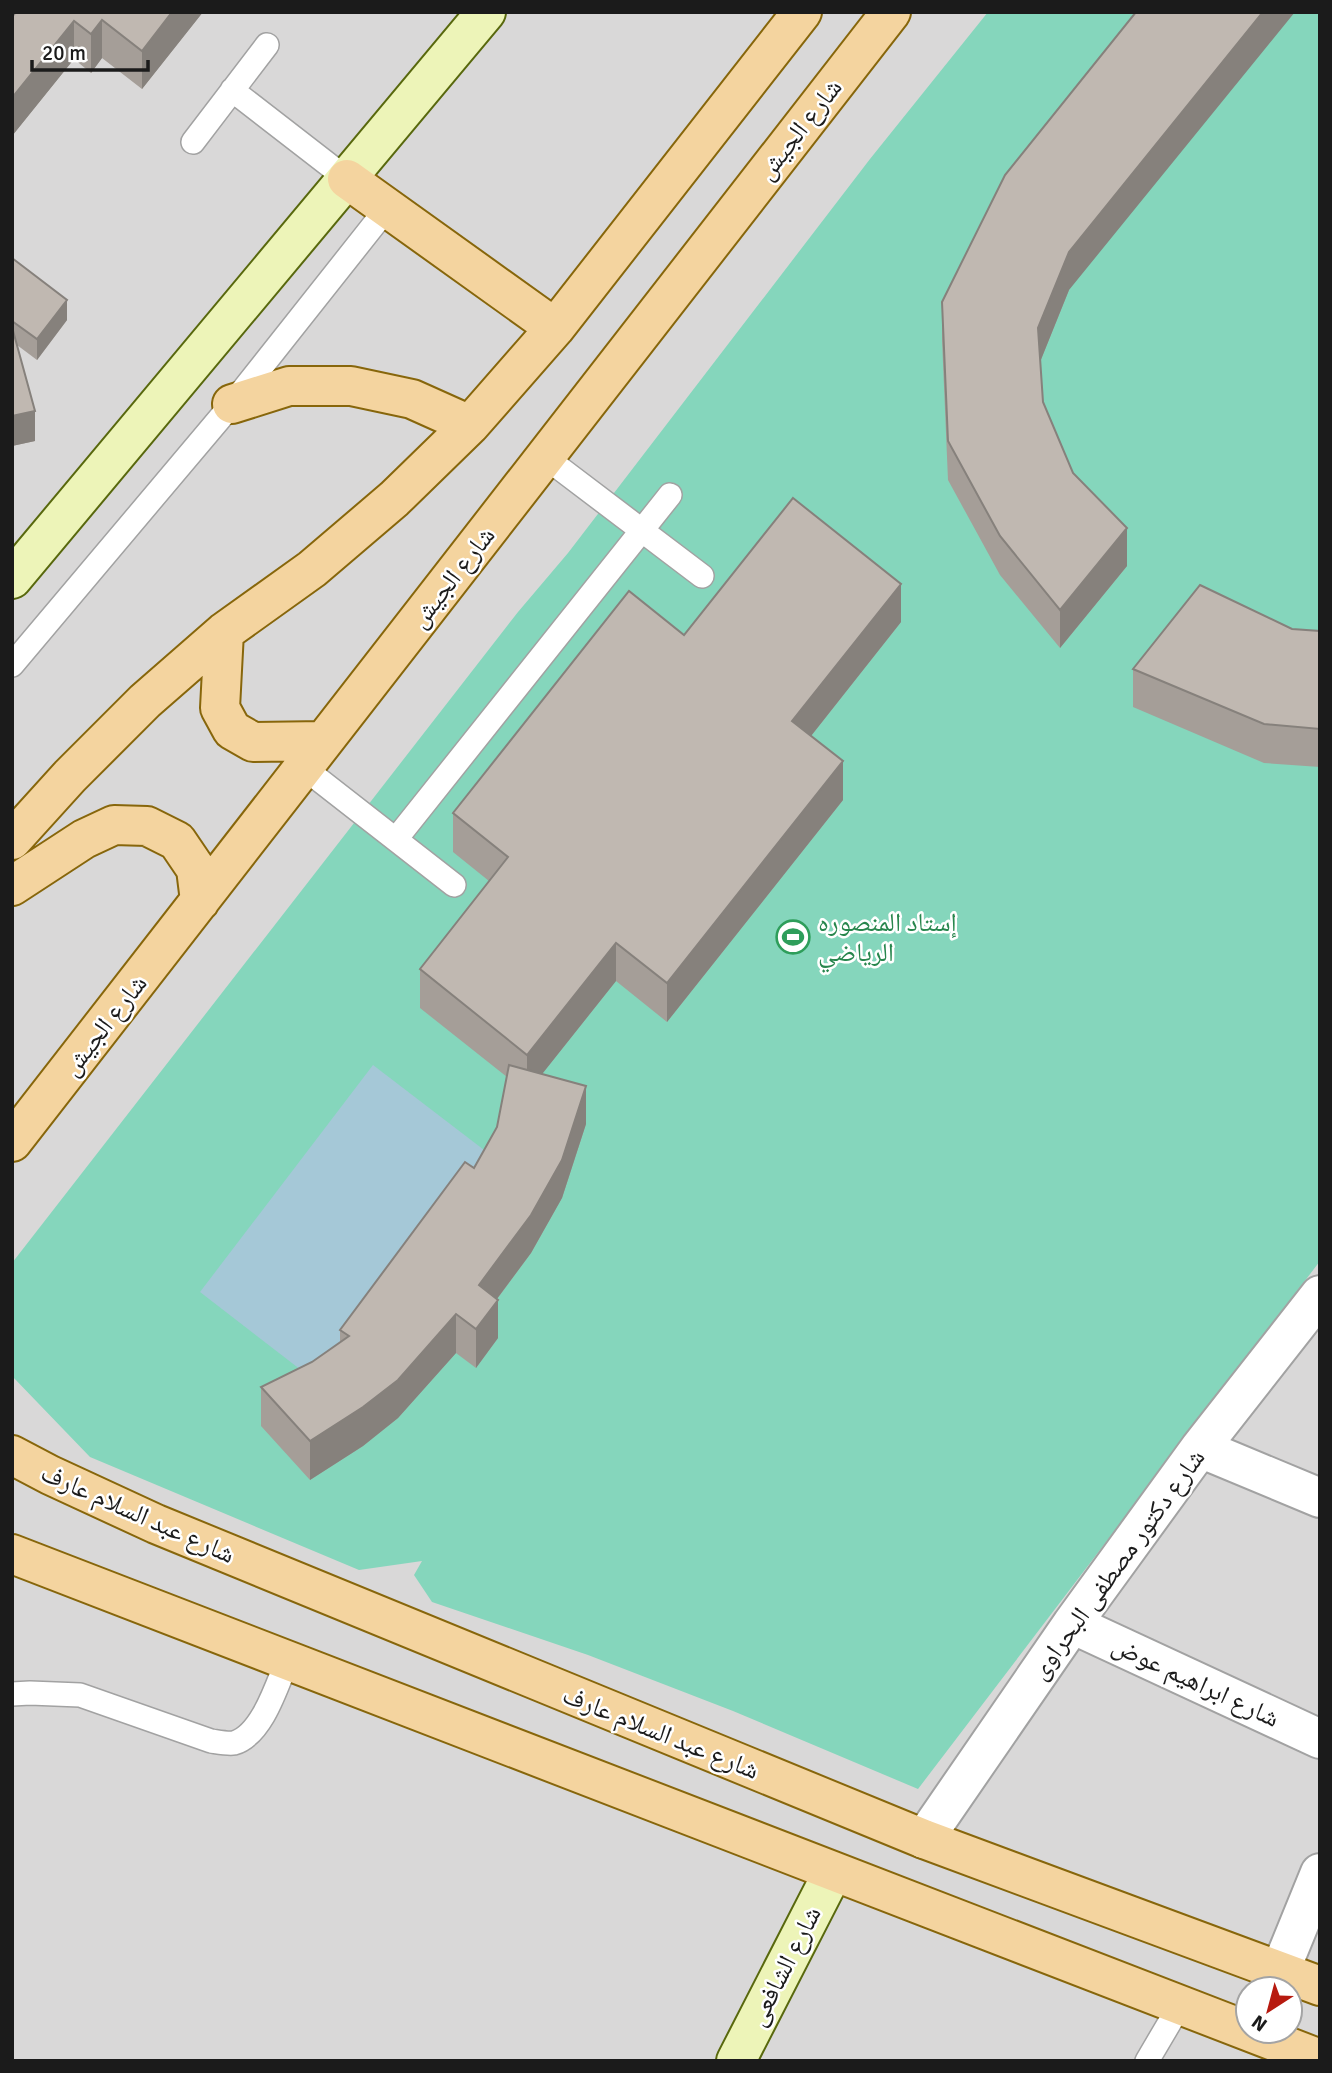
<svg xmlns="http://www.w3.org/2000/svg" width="1332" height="2073" viewBox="0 0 1332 2073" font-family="Signika,'Noto Naskh Arabic',sans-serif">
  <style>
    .residential { fill: #d9d8d8; fill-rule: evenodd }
    .pitch { fill: #85d6bc }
    .water { fill: #a5c8d7 }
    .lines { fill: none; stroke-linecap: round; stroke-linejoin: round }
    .lane-casing { stroke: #a2a2a2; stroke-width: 26 }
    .street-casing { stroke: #a2a2a2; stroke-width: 42 }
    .secondary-casing { stroke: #58680d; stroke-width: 42 }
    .primary-casing { stroke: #87660b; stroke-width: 42 }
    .lane { stroke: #fff; stroke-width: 23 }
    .street { stroke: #fff; stroke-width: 38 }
    .secondary { stroke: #edf4b8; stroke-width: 38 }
    .primary { stroke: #f4d49f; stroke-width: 38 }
    .wall { fill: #a59e98 }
    .shaded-wall { fill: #86817c }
    .building { fill: #c0b8b1; stroke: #86817c; stroke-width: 2 }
    .labels { text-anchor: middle; stroke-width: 5; stroke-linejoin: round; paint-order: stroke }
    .street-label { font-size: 26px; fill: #1b1b1b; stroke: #fff }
    .leisure-label { font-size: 26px; fill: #27864d; stroke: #fff; text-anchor: start }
  </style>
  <rect width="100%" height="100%" fill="#ece9e1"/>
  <path class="residential" d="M 12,12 L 1320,12 L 1320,2061 L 12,2061 ZM 1248,1989 L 1290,1989 L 1290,2031 L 1248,2031 Z"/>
  <path class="pitch" d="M 988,12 L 1320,12 L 1320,1261 L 918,1789 L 733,1711 L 588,1655 L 432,1602 L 414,1575 L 422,1561 L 359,1570 L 90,1457 L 12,1376 L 12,1263 L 518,612 L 568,553 L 870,159 Z"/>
  <path class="water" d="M 373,1065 L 488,1153 L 314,1380 L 200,1292 Z"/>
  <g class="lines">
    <defs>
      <path id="lane" d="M 232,90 L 347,179
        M 193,142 L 267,45
        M 545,457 L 702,576
        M 12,665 L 232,404 L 388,207
        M 304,768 L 454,885
        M 396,839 L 670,495
        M 12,1694 L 30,1693 L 80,1695 L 211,1741 C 218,1742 228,1744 234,1743 C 262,1735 277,1685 287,1661
        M 1147,2061 L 1180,2005"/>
      <path id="street" d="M 1200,1448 L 1320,1498
        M 1072,1624 L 1320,1739
        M 924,1839 L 1072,1624 L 1200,1448 L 1320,1295
        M 1280,1971 L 1320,1873"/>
      <path id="secondary" d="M 12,579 L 486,12
        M 736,2061 L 833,1872"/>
      <path id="primary" d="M 347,179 L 555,328
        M 232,404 L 289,386 L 351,386 L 412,399 L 470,425
        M 224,632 L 220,708 L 232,730 L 253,742 L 324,741
        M 12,840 L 70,776 L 145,701 L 224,632 L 312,569 L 394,499 L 470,425 L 555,328 L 802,12
        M 12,886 L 84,839 L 114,825 L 147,826 L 177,841 L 196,869 L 200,901
        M 12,1142 L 891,12
        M 12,1455 L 50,1475 L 156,1524 L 924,1839 L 1320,1986
        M 12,1554 L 1320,2059"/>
    </defs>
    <use href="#lane" class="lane-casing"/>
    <use href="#street" class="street-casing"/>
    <use href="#secondary" class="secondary-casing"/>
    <use href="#primary" class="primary-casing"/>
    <use href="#lane" class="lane"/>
    <use href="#street" class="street"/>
    <use href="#secondary" class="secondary"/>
    <use href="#primary" class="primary"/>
  </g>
  <path class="wall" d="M 203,12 L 142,89 L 102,58 L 91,73 L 74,59 L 12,136 L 12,17 Z
    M 12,258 L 67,320 L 37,360 L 17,345 L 35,441 L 12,446 Z
    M 1069,290 L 1040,362 L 1043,402 L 1073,473 L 1127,566 L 1060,648 L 1000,575 L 948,480 L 942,340 L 942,302 Z
    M 901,622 L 811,736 L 843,800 L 667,1022 L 616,981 L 542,1074 L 586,1124 L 562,1198 L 531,1253 L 497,1299 L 498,1338 L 476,1368 L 456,1353 L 398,1418 L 363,1446 L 310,1480 L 261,1426 L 261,1387 L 312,1362 L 340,1343 L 340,1330 L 474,1168 L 497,1127 L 507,1077 L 420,1008 L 420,969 L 489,881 L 453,852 L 453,813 L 684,635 Z
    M 1292,629 L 1320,631 L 1320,767 L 1264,763 L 1133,707 L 1133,669 Z"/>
  <path class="shaded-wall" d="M 172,12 L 203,12 L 142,89 L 142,51 Z
    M 1263,12 L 1295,12 L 1069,290 L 1038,367 L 1038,328 L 1069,252 Z
    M 102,20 L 102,58 L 91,73 L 91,34 Z
    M 74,21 L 74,59 L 12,136 L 12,98 Z
    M 67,300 L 67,320 L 37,360 L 37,339 Z
    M 35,411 L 35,441 L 12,446 L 12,416 Z
    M 1127,528 L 1127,566 L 1060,648 L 1060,610 Z
    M 901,584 L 901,622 L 792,760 L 792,721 Z
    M 843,761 L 843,800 L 667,1022 L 667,983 Z
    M 616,943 L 616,981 L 527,1093 L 527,1055 Z
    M 586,1086 L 586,1124 L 562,1198 L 531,1253 L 479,1323 L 479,1285 Z
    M 498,1300 L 498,1338 L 476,1368 L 476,1329 Z
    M 456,1314 L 456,1353 L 398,1418 L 363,1446 L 310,1480 L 310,1441 Z"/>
  <path class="building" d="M 16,12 L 172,12 L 142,51 L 102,20 L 91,34 L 74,21 L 12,98 L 12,17 Z
    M 1136,12 L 1263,12 L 1069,252 L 1038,328 L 1043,402 L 1073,473 L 1127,528 L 1060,610 L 1000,536 L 948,441 L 942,302 L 1005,175 Z
    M 12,258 L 67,300 L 37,339 L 12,321 Z
    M 12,327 L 35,411 L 12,416 Z
    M 793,498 L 901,584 L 792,721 L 843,761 L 667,983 L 616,943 L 527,1055 L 420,969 L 508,857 L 453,813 L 629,591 L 684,635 Z
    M 1200,585 L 1292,629 L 1320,631 L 1320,729 L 1264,724 L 1133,669 Z
    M 509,1065 L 586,1086 L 562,1160 L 531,1215 L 479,1285 L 498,1300 L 476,1329 L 456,1314 L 398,1380 L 363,1407 L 310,1441 L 261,1387 L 312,1362 L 349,1336 L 340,1330 L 465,1162 L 474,1168 L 497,1127 Z"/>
  <defs>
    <symbol id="stadium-ring" viewBox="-11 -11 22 22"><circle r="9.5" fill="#fff" stroke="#2e9e5b" stroke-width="1.5"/><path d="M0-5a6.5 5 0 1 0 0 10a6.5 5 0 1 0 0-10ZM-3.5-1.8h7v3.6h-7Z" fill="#2e9e5b"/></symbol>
  </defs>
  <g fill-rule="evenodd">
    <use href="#stadium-ring" x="774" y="918" width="38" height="38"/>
  </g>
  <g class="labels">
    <g class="street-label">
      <text transform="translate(799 129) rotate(-52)" y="9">شارع الجيش</text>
      <text transform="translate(452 577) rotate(-52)" y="9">شارع الجيش</text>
      <text transform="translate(104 1025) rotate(-52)" y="9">شارع الجيش</text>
      <text transform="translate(138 1513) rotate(24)" y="9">شارع عبد السلام عارف</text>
      <text transform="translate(1117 1564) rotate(-54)" y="9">شارع دكتور مصطفى البحراوى</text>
      <text transform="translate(1196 1681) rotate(25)" y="9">شارع ابراهيم عوض</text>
      <text transform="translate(661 1732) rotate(22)" y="9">شارع عبد السلام عارف</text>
      <text transform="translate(784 1966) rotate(-63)" y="9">شارع الشافعى</text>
    </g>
    <g class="leisure-label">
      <text x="818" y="931">إستاد المنصوره<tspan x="818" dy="30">الرياضي</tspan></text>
    </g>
  </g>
  <rect width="1332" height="2073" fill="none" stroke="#1b1b1b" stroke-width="28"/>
  <g transform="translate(1269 2010) rotate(216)"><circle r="33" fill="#ffffff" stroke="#a4a4a4" stroke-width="2"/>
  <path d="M0-5L12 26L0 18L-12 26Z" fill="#b71a0f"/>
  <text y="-10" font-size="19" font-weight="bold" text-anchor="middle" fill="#1b1b1b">N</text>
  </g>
  <path d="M32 60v10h116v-10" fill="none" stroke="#1b1b1b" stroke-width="3.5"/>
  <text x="42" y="60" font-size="21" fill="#1b1b1b" stroke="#ffffff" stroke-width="5" paint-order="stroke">20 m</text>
</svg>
